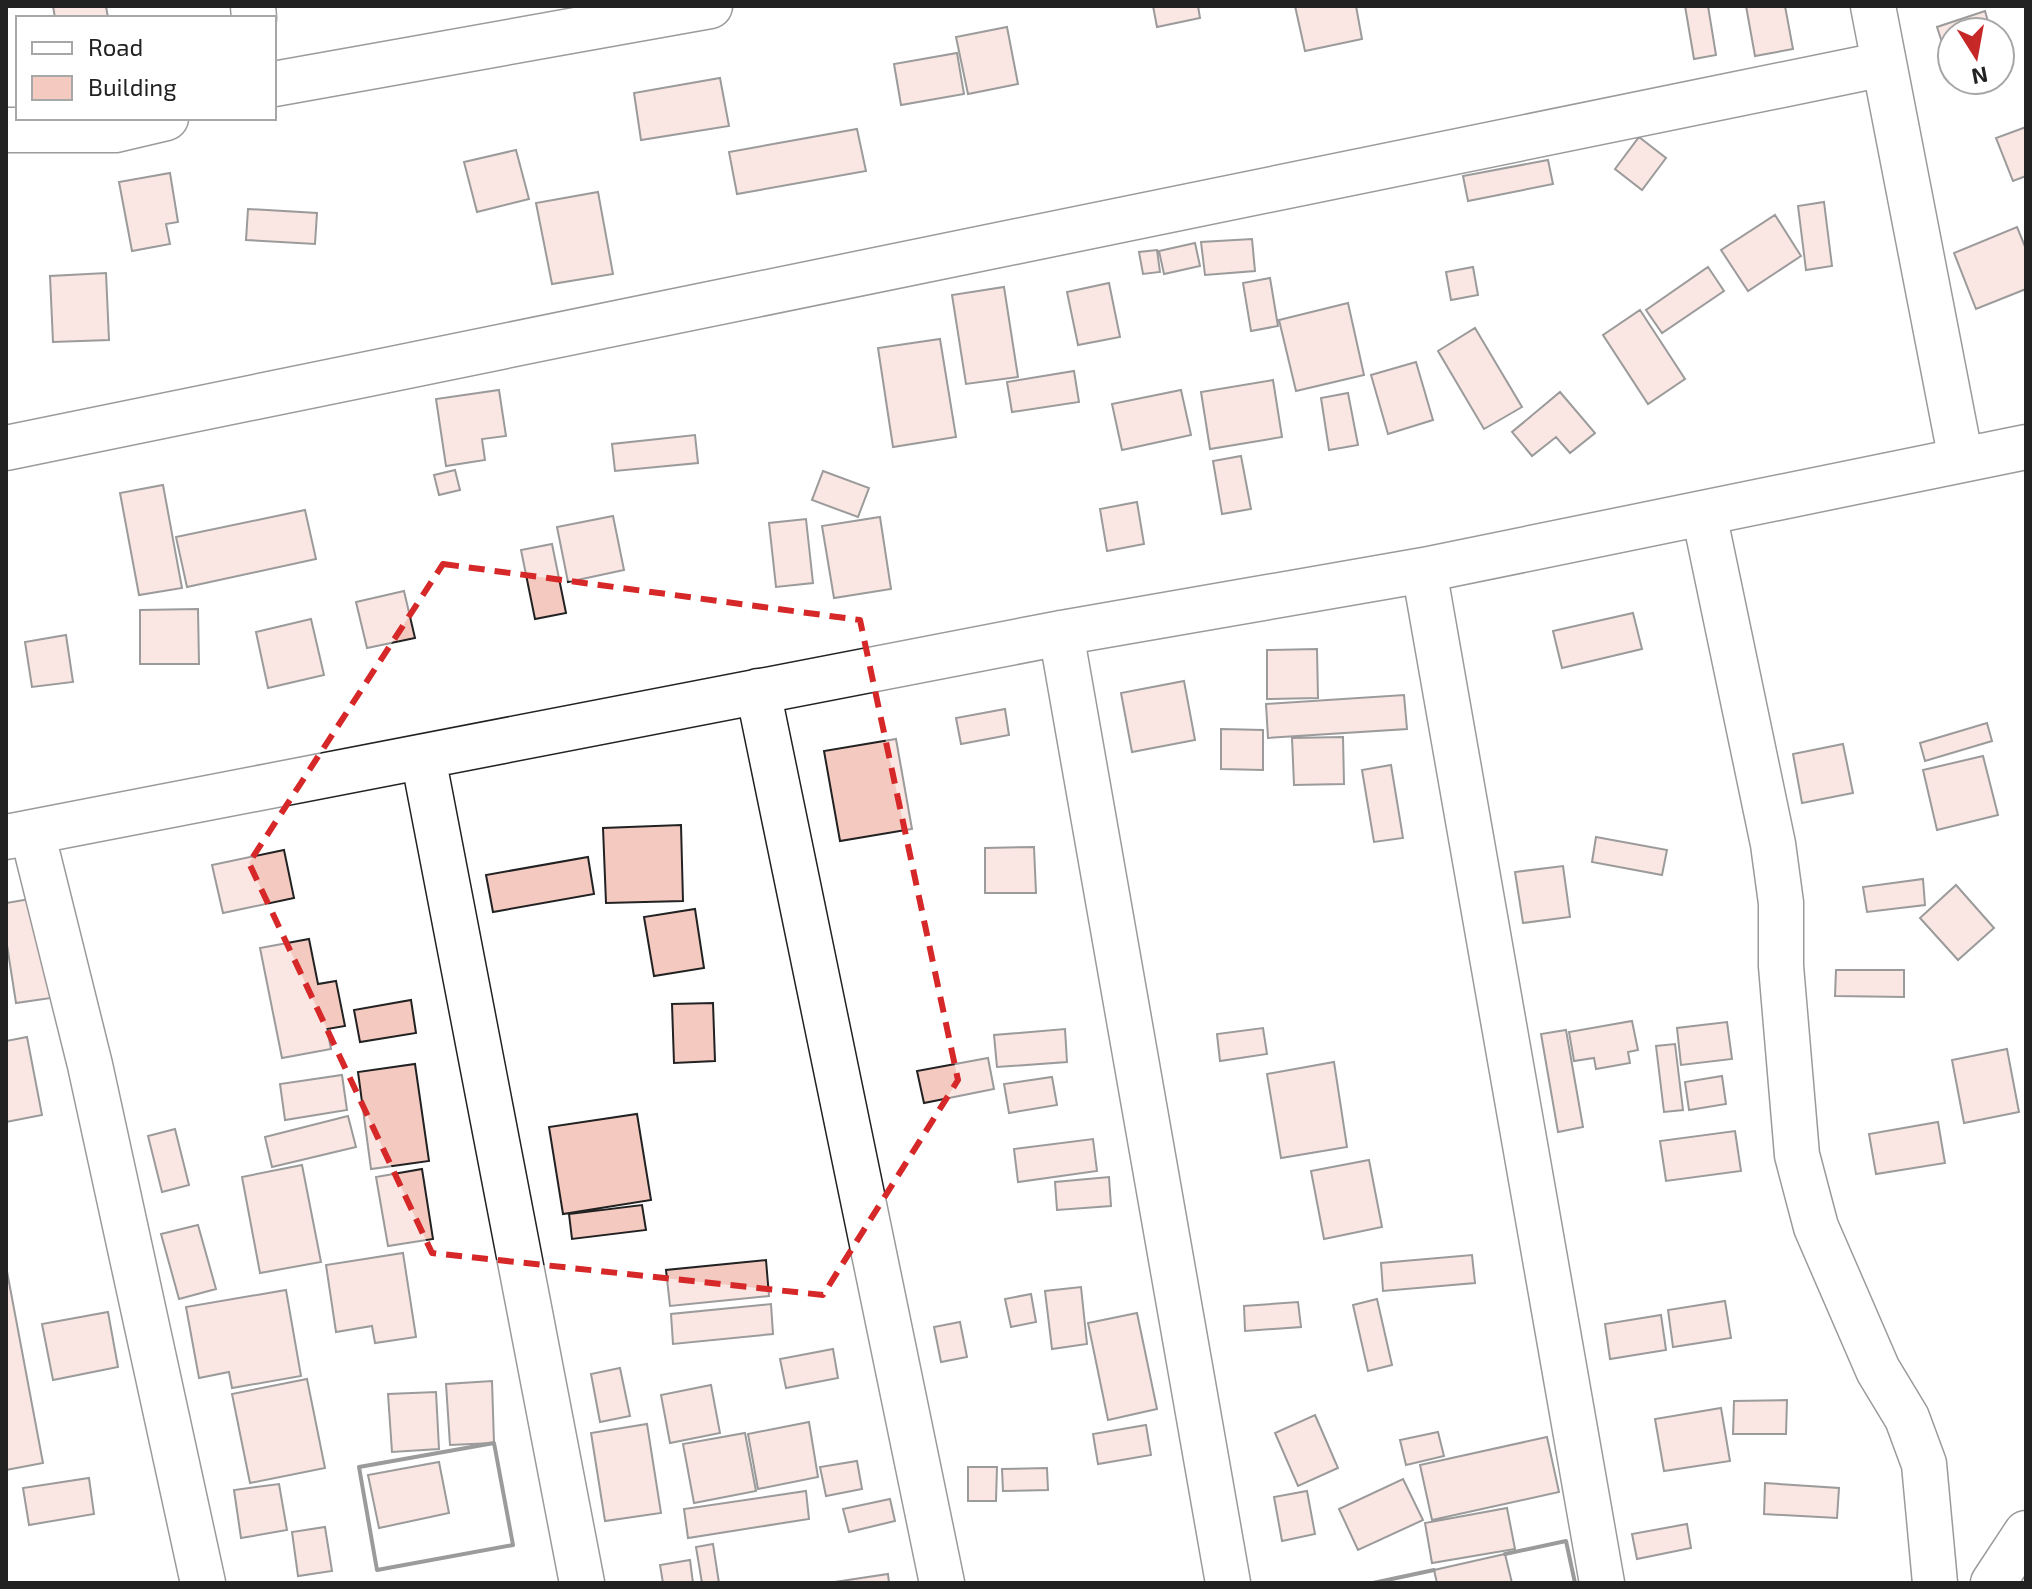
<svg xmlns="http://www.w3.org/2000/svg" width="2032" height="1589" viewBox="0 0 2032 1589" font-family="'Exo 2',sans-serif">
  <style>
    .building { fill: #f3c9c0; stroke: #222; stroke-width: 2 }
    .lines { fill: none; stroke-linecap: round; stroke-linejoin: round }
    .minor-casing { stroke: #222; stroke-width: 47 }
    .minor { stroke: #fff; stroke-width: 44 }
    .wall { stroke: #222; stroke-width: 4 }
    .marked { fill: none; stroke: #d62828; stroke-width: 6; stroke-dasharray: 16 10; stroke-linejoin: round }
  </style>
  <rect width="100%" height="100%" fill="#fff"/>
  <path class="building" d="M 53,6 L 106,6 L 108,18 L 55,18 Z
    M 1153,6 L 1198,6 L 1200,18 L 1157,27 Z
    M 1295,6 L 1356,6 L 1362,39 L 1305,51 Z
    M 1685,6 L 1708,6 L 1716,55 L 1694,59 Z
    M 1746,6 L 1785,6 L 1793,49 L 1755,56 Z
    M 1985,11 L 1991,32 L 1952,32 L 1952,67 L 1950,67 L 1937,27 Z
    M 1007,27 L 1018,84 L 968,94 L 956,37 Z
    M 957,53 L 964,94 L 901,105 L 894,64 Z
    M 720,78 L 729,126 L 641,140 L 634,93 Z
    M 2026,127 L 2026,176 L 2013,181 L 1996,138 Z
    M 857,129 L 866,171 L 737,194 L 729,152 Z
    M 1639,137 L 1666,158 L 1642,190 L 1615,169 Z
    M 516,150 L 529,199 L 477,212 L 464,162 Z
    M 1548,160 L 1553,184 L 1468,201 L 1463,176 Z
    M 170,173 L 178,222 L 166,224 L 170,244 L 132,251 L 119,182 Z
    M 598,192 L 613,274 L 552,284 L 536,203 Z
    M 1824,202 L 1832,266 L 1806,270 L 1798,206 Z
    M 248,209 L 317,213 L 315,244 L 246,240 Z
    M 1775,215 L 1801,256 L 1748,291 L 1721,250 Z
    M 2017,227 L 2026,249 L 2026,289 L 1976,309 L 1954,253 Z
    M 1252,239 L 1255,271 L 1205,275 L 1201,242 Z
    M 1195,243 L 1200,266 L 1164,274 L 1159,251 Z
    M 1157,250 L 1160,272 L 1143,274 L 1139,252 Z
    M 1473,267 L 1478,295 L 1451,300 L 1446,272 Z
    M 1708,267 L 1724,291 L 1662,333 L 1646,310 Z
    M 106,273 L 109,340 L 53,342 L 50,276 Z
    M 1270,278 L 1278,326 L 1251,331 L 1243,283 Z
    M 1109,283 L 1120,337 L 1078,345 L 1067,292 Z
    M 1004,287 L 1018,377 L 966,384 L 952,295 Z
    M 1348,303 L 1364,375 L 1296,391 L 1279,320 Z
    M 1640,310 L 1685,379 L 1648,404 L 1603,335 Z
    M 1475,328 L 1522,407 L 1484,429 L 1438,351 Z
    M 940,339 L 956,437 L 893,447 L 878,348 Z
    M 1416,362 L 1433,420 L 1388,434 L 1371,375 Z
    M 1074,371 L 1079,402 L 1012,412 L 1007,382 Z
    M 1273,380 L 1282,437 L 1210,449 L 1201,392 Z
    M 499,390 L 506,436 L 482,439 L 485,460 L 446,466 L 436,399 Z
    M 1181,390 L 1191,435 L 1122,450 L 1112,404 Z
    M 1560,392 L 1595,433 L 1570,453 L 1556,437 L 1532,456 L 1512,432 Z
    M 1348,393 L 1358,445 L 1329,450 L 1321,398 Z
    M 695,435 L 698,463 L 615,471 L 612,444 Z
    M 1241,456 L 1251,509 L 1222,514 L 1213,461 Z
    M 455,470 L 460,490 L 439,495 L 434,475 Z
    M 823,471 L 869,488 L 858,517 L 812,500 Z
    M 163,485 L 182,588 L 139,595 L 120,493 Z
    M 1137,502 L 1144,544 L 1107,551 L 1100,509 Z
    M 305,510 L 316,559 L 187,587 L 176,537 Z
    M 613,516 L 624,570 L 568,582 L 557,527 Z
    M 880,517 L 891,589 L 834,598 L 822,526 Z
    M 806,519 L 813,583 L 776,587 L 769,523 Z
    M 552,544 L 566,613 L 535,619 L 521,550 Z
    M 404,591 L 415,638 L 367,648 L 356,602 Z
    M 198,609 L 199,664 L 140,664 L 140,610 Z
    M 1633,613 L 1642,649 L 1562,668 L 1553,631 Z
    M 311,619 L 324,675 L 268,688 L 256,632 Z
    M 66,635 L 73,682 L 32,687 L 25,642 Z
    M 1317,649 L 1318,698 L 1267,699 L 1267,650 Z
    M 1184,681 L 1195,740 L 1132,752 L 1121,693 Z
    M 1404,695 L 1407,729 L 1268,738 L 1266,704 Z
    M 1005,709 L 1009,735 L 961,744 L 956,718 Z
    M 1987,723 L 1992,741 L 1925,761 L 1920,743 Z
    M 1221,729 L 1263,730 L 1263,770 L 1221,769 Z
    M 1343,737 L 1344,784 L 1294,785 L 1292,738 Z
    M 896,739 L 912,829 L 840,841 L 824,751 Z
    M 1843,744 L 1853,793 L 1802,803 L 1793,754 Z
    M 1983,756 L 1998,815 L 1937,830 L 1923,770 Z
    M 1391,765 L 1403,838 L 1374,842 L 1362,770 Z
    M 681,825 L 683,901 L 606,903 L 603,828 Z
    M 1596,837 L 1667,850 L 1662,875 L 1592,862 Z
    M 1034,847 L 1036,893 L 985,893 L 985,848 Z
    M 284,850 L 294,898 L 223,913 L 212,865 Z
    M 588,857 L 594,894 L 493,912 L 486,875 Z
    M 1563,866 L 1570,917 L 1523,923 L 1515,872 Z
    M 1923,879 L 1925,905 L 1867,912 L 1863,887 Z
    M 1956,885 L 1994,928 L 1958,960 L 1920,918 Z
    M 36,898 L 51,998 L 16,1003 L 6,939 L 6,903 Z
    M 695,909 L 704,968 L 654,976 L 644,917 Z
    M 309,939 L 318,984 L 336,981 L 345,1026 L 327,1029 L 331,1049 L 282,1058 L 260,948 Z
    M 1836,970 L 1904,970 L 1904,997 L 1835,996 Z
    M 411,1000 L 416,1033 L 360,1042 L 354,1010 Z
    M 713,1003 L 715,1061 L 674,1063 L 672,1004 Z
    M 1632,1021 L 1638,1050 L 1628,1052 L 1630,1063 L 1596,1069 L 1594,1058 L 1574,1061 L 1569,1032 Z
    M 1727,1022 L 1732,1059 L 1681,1065 L 1677,1028 Z
    M 1263,1028 L 1267,1054 L 1220,1061 L 1217,1034 Z
    M 1065,1029 L 1067,1062 L 997,1067 L 994,1035 Z
    M 1566,1030 L 1583,1127 L 1558,1132 L 1541,1034 Z
    M 27,1037 L 42,1115 L 6,1122 L 6,1041 Z
    M 1675,1044 L 1683,1110 L 1664,1112 L 1656,1046 Z
    M 2007,1049 L 2019,1112 L 1964,1123 L 1952,1060 Z
    M 988,1058 L 994,1089 L 924,1103 L 917,1071 Z
    M 1334,1062 L 1347,1147 L 1281,1158 L 1267,1074 Z
    M 415,1064 L 429,1161 L 371,1169 L 358,1072 Z
    M 342,1075 L 347,1110 L 285,1120 L 280,1084 Z
    M 1722,1076 L 1726,1104 L 1689,1110 L 1685,1082 Z
    M 1052,1077 L 1057,1105 L 1009,1113 L 1004,1084 Z
    M 637,1114 L 651,1200 L 563,1214 L 549,1127 Z
    M 348,1116 L 356,1147 L 272,1167 L 265,1137 Z
    M 1938,1122 L 1945,1163 L 1876,1174 L 1869,1134 Z
    M 175,1129 L 189,1185 L 162,1192 L 148,1136 Z
    M 1735,1131 L 1741,1171 L 1666,1181 L 1660,1141 Z
    M 1093,1139 L 1097,1171 L 1018,1182 L 1014,1149 Z
    M 1369,1160 L 1382,1227 L 1324,1239 L 1311,1171 Z
    M 302,1165 L 321,1262 L 260,1273 L 242,1177 Z
    M 422,1169 L 433,1239 L 388,1246 L 376,1177 Z
    M 1109,1177 L 1111,1206 L 1057,1210 L 1055,1182 Z
    M 642,1205 L 646,1230 L 572,1239 L 569,1214 Z
    M 198,1225 L 216,1289 L 179,1299 L 161,1234 Z
    M 403,1253 L 416,1337 L 375,1343 L 372,1326 L 336,1332 L 326,1265 Z
    M 1472,1255 L 1475,1283 L 1383,1291 L 1381,1263 Z
    M 766,1260 L 769,1296 L 670,1306 L 666,1270 Z
    M 6,1266 L 43,1463 L 6,1470 Z
    M 1081,1287 L 1087,1344 L 1052,1349 L 1045,1291 Z
    M 286,1290 L 301,1376 L 232,1388 L 229,1372 L 199,1378 L 186,1307 Z
    M 1031,1294 L 1036,1322 L 1011,1327 L 1005,1299 Z
    M 1377,1299 L 1392,1365 L 1368,1371 L 1353,1305 Z
    M 1725,1301 L 1731,1338 L 1673,1347 L 1668,1310 Z
    M 1298,1302 L 1301,1327 L 1245,1331 L 1244,1306 Z
    M 771,1304 L 773,1334 L 673,1344 L 671,1314 Z
    M 108,1312 L 118,1367 L 53,1380 L 42,1324 Z
    M 1137,1313 L 1157,1409 L 1108,1420 L 1088,1323 Z
    M 1661,1315 L 1666,1350 L 1610,1359 L 1605,1324 Z
    M 960,1322 L 967,1357 L 941,1362 L 934,1327 Z
    M 833,1349 L 838,1378 L 786,1388 L 780,1359 Z
    M 620,1368 L 630,1416 L 600,1422 L 591,1374 Z
    M 307,1379 L 325,1468 L 250,1483 L 232,1394 Z
    M 492,1381 L 494,1443 L 450,1445 L 446,1384 Z
    M 711,1385 L 720,1433 L 670,1443 L 661,1395 Z
    M 436,1392 L 439,1449 L 392,1452 L 388,1394 Z
    M 1787,1400 L 1786,1434 L 1733,1434 L 1734,1401 Z
    M 1721,1408 L 1730,1461 L 1664,1471 L 1655,1419 Z
    M 1315,1415 L 1338,1468 L 1298,1486 L 1275,1433 Z
    M 809,1422 L 818,1477 L 758,1489 L 748,1434 Z
    M 647,1424 L 661,1513 L 605,1521 L 591,1433 Z
    M 1146,1425 L 1151,1455 L 1098,1464 L 1093,1434 Z
    M 1438,1432 L 1444,1456 L 1406,1465 L 1400,1440 Z
    M 745,1433 L 756,1491 L 694,1503 L 683,1444 Z
    M 1547,1437 L 1559,1492 L 1432,1520 L 1420,1465 Z
    M 857,1461 L 862,1489 L 826,1496 L 820,1467 Z
    M 439,1462 L 449,1513 L 379,1528 L 368,1475 Z
    M 968,1467 L 997,1467 L 996,1501 L 968,1501 Z
    M 1047,1468 L 1048,1490 L 1003,1491 L 1002,1469 Z
    M 89,1478 L 94,1514 L 29,1525 L 23,1488 Z
    M 1403,1479 L 1423,1520 L 1358,1550 L 1339,1509 Z
    M 1765,1483 L 1839,1488 L 1837,1518 L 1764,1514 Z
    M 279,1484 L 287,1530 L 241,1538 L 234,1490 Z
    M 806,1491 L 809,1519 L 688,1538 L 684,1509 Z
    M 1307,1491 L 1315,1534 L 1282,1541 L 1274,1497 Z
    M 890,1499 L 895,1521 L 849,1532 L 843,1509 Z
    M 1507,1508 L 1515,1549 L 1432,1563 L 1425,1523 Z
    M 1687,1524 L 1691,1548 L 1637,1559 L 1632,1534 Z
    M 325,1527 L 332,1571 L 298,1576 L 292,1532 Z
    M 713,1544 L 719,1583 L 702,1583 L 696,1547 Z
    M 1505,1554 L 1512,1583 L 1437,1583 L 1434,1570 Z
    M 690,1560 L 693,1583 L 663,1583 L 660,1565 Z
    M 888,1574 L 889,1583 L 828,1583 Z"/>
  <g class="lines">
    <defs>
      <path id="minor" d="M 253,6 L 254,18
        M 1873,6 L 1961,460
        M 274,84 L 710,6
        M 6,130 L 115,130 L 166,118
        M 6,448 L 1884,64
        M 1704,514 L 1773,844 L 1781,903 L 1781,966 L 1797,1155 L 1816,1227 L 1878,1370 L 1907,1418 L 1924,1464 L 1935,1583
        M 1424,570 L 1602,1583
        M 1061,633 L 1228,1583
        M 758,691 L 942,1583
        M 423,757 L 582,1583
        M 32,832 L 90,1065 L 203,1583
        M 6,837 L 1061,633 L 1424,570 L 2026,447
        M 1993,1583 L 2026,1533"/>
    </defs>
    <use href="#minor" class="minor-casing"/>
    <use href="#minor" class="minor"/>
    <path class="wall" d="M 494,1443 L 513,1545 L 377,1570 L 359,1467 Z
      M 1505,1554 L 1566,1541 L 1575,1583
      M 1373,1583 L 1434,1570"/>
  </g>
  <path d="M0 0H2032V1589H0ZM 443,564 L 860,620 L 958,1080 L 823,1295 L 432,1253 L 249,863 Z" fill="#fff" fill-opacity=".55" fill-rule="evenodd"/>
  <path class="marked" d="M 443,564 L 860,620 L 958,1080 L 823,1295 L 432,1253 L 249,863 Z"/>
  <rect width="2032" height="1589" fill="none" stroke="#222222" stroke-width="16"/>
  <rect x="16" y="16" width="260" height="104" fill="#ffffff" stroke="#a7a7a7" stroke-width="2"/>
  <rect x="32" y="42" width="40" height="12" fill="#ffffff" stroke="#a7a7a7" stroke-width="2"/>
  <text x="88" y="56" font-size="24" fill="#222222">Road</text>
  <rect x="32" y="76" width="40" height="24" fill="#f3c9c0" stroke="#a7a7a7" stroke-width="2"/>
  <text x="88" y="96" font-size="24" fill="#222222">Building</text>
  <g transform="translate(1976 56) rotate(169)"><circle r="38" fill="#ffffff" stroke="#a7a7a7" stroke-width="2"/>
  <path d="M0-6L14 30L0 20L-14 30Z" fill="#c62828"/>
  <text y="-12" font-size="22" font-weight="bold" text-anchor="middle" fill="#222222">N</text>
  </g>
</svg>
